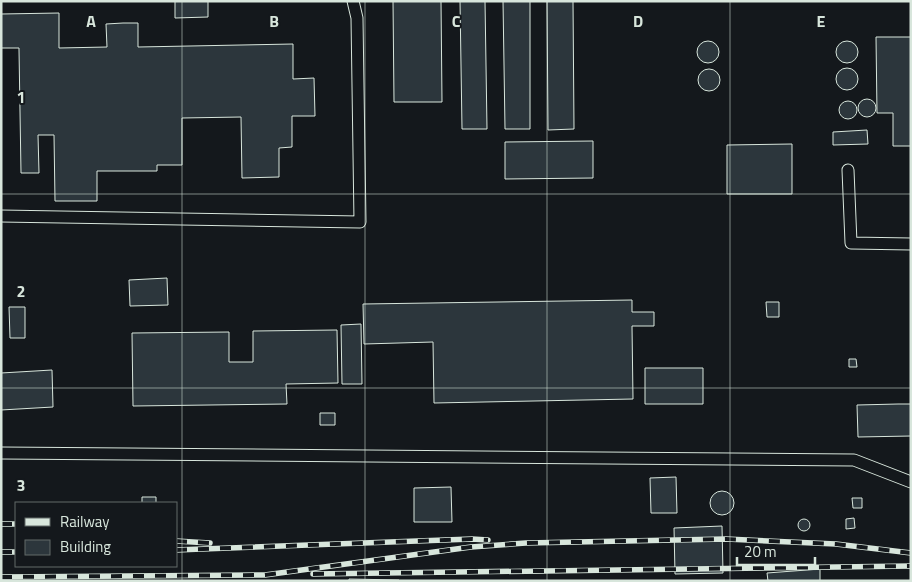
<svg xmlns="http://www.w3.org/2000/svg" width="912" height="582" viewBox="0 0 912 582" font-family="'Titillium Web',sans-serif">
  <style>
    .building { fill: #2c363c; stroke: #d8e6dc }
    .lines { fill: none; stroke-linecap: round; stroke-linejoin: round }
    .service-casing { stroke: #d8e6dc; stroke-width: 13 }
    .service { stroke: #14181c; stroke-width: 11 }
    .rail-casing { stroke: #d8e6dc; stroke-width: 5.5 }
    .rail { stroke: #14181c; stroke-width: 4; stroke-dasharray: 11; stroke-linecap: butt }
    .grid { fill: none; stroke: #d8e6dc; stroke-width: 1; stroke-opacity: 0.55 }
    .grid-label { font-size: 16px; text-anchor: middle; font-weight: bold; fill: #d8e6dc; stroke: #14181c; stroke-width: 4; stroke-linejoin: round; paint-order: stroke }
  </style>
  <rect width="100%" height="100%" fill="#14181c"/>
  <path class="building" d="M 175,1 L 208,1 L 208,17 L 175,18 Z
    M 393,1 L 441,1 L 442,102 L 394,102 Z
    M 460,1 L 485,1 L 487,129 L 462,129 Z
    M 503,1 L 530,1 L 530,129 L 505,129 Z
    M 547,1 L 573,1 L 574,129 L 548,130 Z
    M 59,13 L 59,48 L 107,47 L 106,24 L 123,23 L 138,23 L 138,47 L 293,44 L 293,79 L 314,78 L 315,116 L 292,116 L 292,147 L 279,148 L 279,177 L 242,178 L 241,117 L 182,118 L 182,165 L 157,165 L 157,171 L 97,171 L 97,201 L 55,201 L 54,135 L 38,135 L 39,173 L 21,173 L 19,50 L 19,48 L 1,48 L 1,14 Z
    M 876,37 L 911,37 L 911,146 L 893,146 L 893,113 L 877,113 Z
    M836 52a11 11 0 1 1 22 0a11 11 0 1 1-22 0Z
    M697 52a11 11 0 1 1 22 0a11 11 0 1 1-22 0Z
    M836 79a11 11 0 1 1 22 0a11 11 0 1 1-22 0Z
    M698 80a11 11 0 1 1 22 0a11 11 0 1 1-22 0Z
    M858 108a9 9 0 1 1 18 0a9 9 0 1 1-18 0Z
    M839 110a9 9 0 1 1 18 0a9 9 0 1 1-18 0Z
    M 867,130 L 868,144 L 833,145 L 833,132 Z
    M 593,141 L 593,178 L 505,179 L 505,142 Z
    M 792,144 L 792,194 L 727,194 L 727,145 Z
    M 167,278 L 168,305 L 130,306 L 129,280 Z
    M 632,300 L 632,312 L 654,312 L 654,326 L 632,326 L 633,399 L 434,403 L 433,342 L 364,344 L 363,304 Z
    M 766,302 L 779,302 L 779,317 L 767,317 Z
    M 9,307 L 25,307 L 25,338 L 10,338 Z
    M 361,324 L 362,384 L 342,384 L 341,325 Z
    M 337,330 L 338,383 L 286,384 L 287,404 L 133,406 L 132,333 L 229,332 L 229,362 L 253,362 L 253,331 Z
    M 849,359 L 856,359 L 857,367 L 849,367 Z
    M 645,368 L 703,368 L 703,404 L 645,404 Z
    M 52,370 L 53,407 L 1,410 L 1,373 Z
    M 898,404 L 911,404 L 911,436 L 858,437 L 857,405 Z
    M 320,413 L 335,413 L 335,425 L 320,425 Z
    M 676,477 L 677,513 L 651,513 L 650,478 Z
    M 451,487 L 452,522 L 414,522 L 414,488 Z
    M710 503a12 12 0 1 1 24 0a12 12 0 1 1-24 0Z
    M 142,497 L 156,497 L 156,503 L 142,503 Z
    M 852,498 L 862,498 L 862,508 L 853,508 Z
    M 854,518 L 855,528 L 846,529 L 846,519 Z
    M798 525a6 6 0 1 1 12 0a6 6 0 1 1-12 0Z
    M 722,526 L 723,573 L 675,574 L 674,528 Z
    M 820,569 L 820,581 L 768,581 L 767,573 Z
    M 349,579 L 399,580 L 399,581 L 349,581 Z"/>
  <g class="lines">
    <defs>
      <path id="service" d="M 848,170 L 851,243 L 911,244
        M 1,216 L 360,222 L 357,18 L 353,1
        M 1,453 L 854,460 L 911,482"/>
    </defs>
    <use href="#service" class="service-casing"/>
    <use href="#service" class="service"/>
    <defs>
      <path id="rail" d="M 1,524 L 16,524
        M 176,541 L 210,543
        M 176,550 L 472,539 L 488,540
        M 1,552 L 16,552
        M 313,574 L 911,566
        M 1,577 L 265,575 L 471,547 L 526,543 L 726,539 L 836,544 L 911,553"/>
    </defs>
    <use href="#rail" class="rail-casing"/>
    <use href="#rail" class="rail"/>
  </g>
  <path class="grid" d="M 182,1 L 182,581M 365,1 L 365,581M 547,1 L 547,581M 730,1 L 730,581M 1,194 L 911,194M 1,388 L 911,388"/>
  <g class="grid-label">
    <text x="91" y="27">A</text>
    <text x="274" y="27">B</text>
    <text x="456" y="27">C</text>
    <text x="638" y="27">D</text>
    <text x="821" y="27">E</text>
    <text x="21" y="103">1</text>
    <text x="21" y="297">2</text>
    <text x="21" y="491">3</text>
  </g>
  <rect width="912" height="582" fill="none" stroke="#d8e6dc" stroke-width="5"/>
  <rect x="15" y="502" width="162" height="65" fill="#14181c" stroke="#626a69"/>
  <rect x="25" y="518" width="25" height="8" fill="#d8e6dc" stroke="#626a69"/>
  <text x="60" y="527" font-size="15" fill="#d8e6dc">Railway</text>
  <rect x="25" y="540" width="25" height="15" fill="#2c363c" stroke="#626a69"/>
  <text x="60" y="552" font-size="15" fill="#d8e6dc">Building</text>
  <path d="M737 557v8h78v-8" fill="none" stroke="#d8e6dc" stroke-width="2.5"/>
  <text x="744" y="557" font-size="15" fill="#d8e6dc" stroke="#14181c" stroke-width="4" paint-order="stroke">20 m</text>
</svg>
